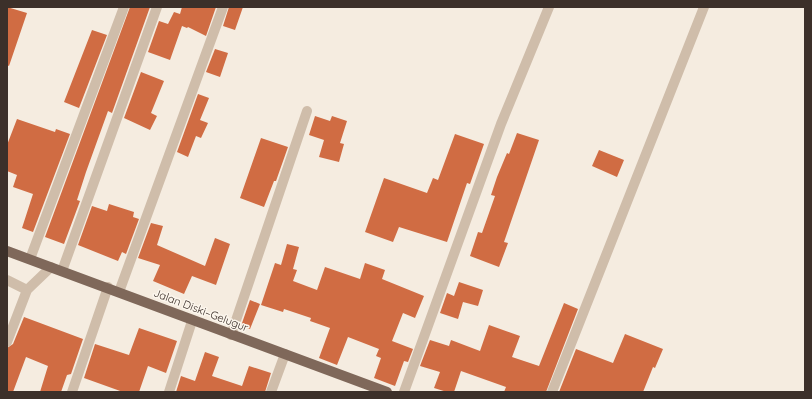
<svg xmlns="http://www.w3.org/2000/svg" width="812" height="399" viewBox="0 0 812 399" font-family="Quicksand,sans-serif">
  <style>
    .building { fill: #d06c43 }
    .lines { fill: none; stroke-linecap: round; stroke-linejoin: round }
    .minor { stroke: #cfbdaa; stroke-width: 10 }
    .major { stroke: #7f685a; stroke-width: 10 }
    .labels { text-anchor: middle; stroke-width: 3; stroke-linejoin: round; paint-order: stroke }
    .street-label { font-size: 11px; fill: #3c302a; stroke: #fcf6ed }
  </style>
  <rect width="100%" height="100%" fill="#f5ece0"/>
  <path class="building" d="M 7,7 L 27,13 L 9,66 L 7,65 Z
    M 130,7 L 150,7 L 112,113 L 108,111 L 86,172 L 77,200 L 80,201 L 64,244 L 45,237 Z
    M 182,7 L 216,7 L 206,36 L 188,27 L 187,28 L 182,26 L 170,60 L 148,52 L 159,21 L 168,24 L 174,12 L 180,14 Z
    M 229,7 L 243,7 L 235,30 L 223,26 Z
    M 92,30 L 107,35 L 79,108 L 64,102 Z
    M 215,49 L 228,53 L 220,77 L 206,72 Z
    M 141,72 L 164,81 L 151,113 L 157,116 L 150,130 L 124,118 Z
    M 198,94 L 209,98 L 200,120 L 208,123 L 201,138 L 196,136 L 188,157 L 177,152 Z
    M 315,116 L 330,121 L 332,116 L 347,121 L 340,143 L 344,144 L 339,162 L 319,157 L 324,140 L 309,135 Z
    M 17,119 L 55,132 L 56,129 L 70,134 L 33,232 L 22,228 L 33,194 L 13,187 L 17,175 L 7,171 L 7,145 Z
    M 517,133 L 539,140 L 504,242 L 508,243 L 499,267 L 470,256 L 478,232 L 482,233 L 495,196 L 491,195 L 497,177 L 507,153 L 509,154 Z
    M 455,134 L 484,144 L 470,184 L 467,183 L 447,242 L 399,227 L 393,242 L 365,232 L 384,178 L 427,193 L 433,178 L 438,180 Z
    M 261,138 L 288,147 L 276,181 L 274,181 L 264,207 L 240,198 Z
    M 599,150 L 624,160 L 617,177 L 592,166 Z
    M 109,204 L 134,212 L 133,217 L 139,219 L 126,254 L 122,252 L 118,261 L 78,245 L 92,206 L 107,211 Z
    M 151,223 L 163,226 L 157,245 L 205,266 L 215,238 L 230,244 L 216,285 L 192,276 L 184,294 L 153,281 L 160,265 L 138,258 Z
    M 287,244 L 299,247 L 293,269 L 297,270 L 293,281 L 317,290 L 325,267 L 360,279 L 365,263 L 385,270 L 382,279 L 424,296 L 415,318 L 403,313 L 392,341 L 413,349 L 408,362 L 404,361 L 395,386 L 374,378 L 381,358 L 376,356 L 379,349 L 348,337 L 337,365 L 319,358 L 330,328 L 310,321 L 311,318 L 284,309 L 283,312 L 261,305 L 275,263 L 281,265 Z
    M 459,282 L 483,290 L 478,306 L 463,302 L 458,319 L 440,313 L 447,293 L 454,296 Z
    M 250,300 L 260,304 L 250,329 L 241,326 Z
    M 564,303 L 578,309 L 546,392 L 504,392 L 506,387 L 461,371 L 454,392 L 447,392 L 434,388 L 440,372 L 420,366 L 430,340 L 449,346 L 451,340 L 480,351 L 489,325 L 520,336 L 512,357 L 539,366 Z
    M 24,317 L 83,339 L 71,374 L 67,375 L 61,392 L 40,392 L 48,366 L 26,357 L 13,392 L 7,392 L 7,348 L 13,344 Z
    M 139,328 L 177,341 L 166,373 L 148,366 L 139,392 L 123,392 L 84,378 L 95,344 L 129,355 Z
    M 625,334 L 663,349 L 655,368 L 653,367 L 643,392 L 559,392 L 576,349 L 613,363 Z
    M 205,352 L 219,357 L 212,376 L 242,386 L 249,366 L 271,373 L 265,392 L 176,392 L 181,376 L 195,381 Z"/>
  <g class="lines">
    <path class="minor" d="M 30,259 L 124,7
      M 62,271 L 157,7
      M 7,280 L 27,290
      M 119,292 L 223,7
      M 231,335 L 307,111
      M 7,342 L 27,290 L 51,267
      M 72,392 L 108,287
      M 169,392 L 192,321
      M 271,392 L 285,354
      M 404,392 L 501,124 L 549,7
      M 552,392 L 704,7"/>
    <path class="major" d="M 7,251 L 387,392"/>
  </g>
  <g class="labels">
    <g class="street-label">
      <text transform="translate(201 310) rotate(21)" y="4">Jalan Diski–Gelugur</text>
    </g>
  </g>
  <rect width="812" height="399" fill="none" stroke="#3c302a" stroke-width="16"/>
</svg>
